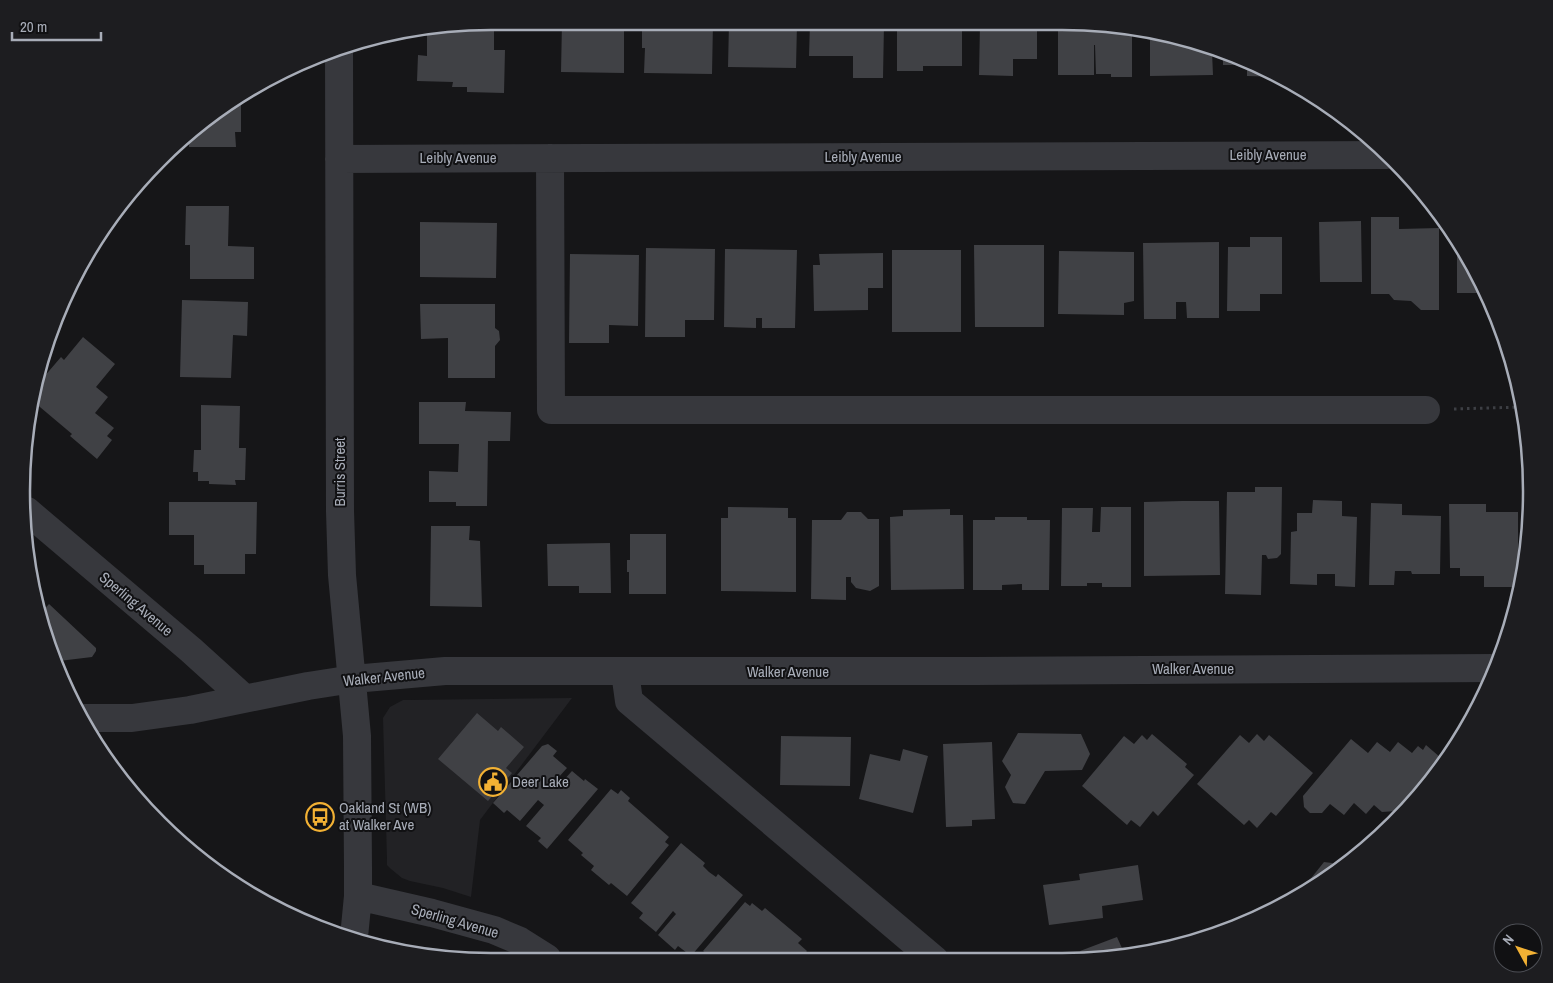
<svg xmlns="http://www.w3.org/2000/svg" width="1553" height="983" viewBox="0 0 1553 983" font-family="'Archivo Narrow',sans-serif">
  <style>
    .built { fill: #222225 }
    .building { fill: #404145 }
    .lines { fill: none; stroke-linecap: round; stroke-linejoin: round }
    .path { stroke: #3d3f44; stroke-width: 3; stroke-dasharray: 2.5 4; stroke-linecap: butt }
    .minor { stroke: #37383d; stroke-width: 28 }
    .labels { text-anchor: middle; stroke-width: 4; stroke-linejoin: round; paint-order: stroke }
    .street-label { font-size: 15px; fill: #a8adb8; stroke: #111113 }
    .poi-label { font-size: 15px; fill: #a8adb8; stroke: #111113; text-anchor: start }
    .rim { fill: none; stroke: #a8adb8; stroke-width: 2.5 }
  </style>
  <rect width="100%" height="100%" fill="#161618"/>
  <path class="built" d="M 572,698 L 480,820 L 471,897 L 443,888 L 410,881 L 402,878 L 391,869 L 387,865 L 387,859 L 383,718 L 390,707 L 403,700 L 410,700 Z"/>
  <path class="building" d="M 494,21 L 494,50 L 505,50 L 504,93 L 467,92 L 467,87 L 452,87 L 453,82 L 417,81 L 418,55 L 427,56 L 427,32 Z
    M 562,22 L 624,22 L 624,73 L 561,72 Z
    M 642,22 L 713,23 L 712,74 L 644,73 L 645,48 L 642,48 Z
    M 729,23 L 797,23 L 796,68 L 728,67 Z
    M 810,23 L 884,24 L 883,78 L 853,78 L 853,56 L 809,56 Z
    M 897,24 L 962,24 L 962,66 L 923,66 L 923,71 L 897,71 Z
    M 980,24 L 1037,25 L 1037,59 L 1013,59 L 1013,76 L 979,75 Z
    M 1058,25 L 1123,25 L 1132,28 L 1132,77 L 1111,77 L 1111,74 L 1096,74 L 1095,45 L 1094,45 L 1094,75 L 1058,75 Z
    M 1150,33 L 1212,52 L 1213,75 L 1150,76 Z
    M 1223,56 L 1269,70 L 1277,75 L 1277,77 L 1247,76 L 1247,65 L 1223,65 Z
    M 232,100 L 232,102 L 241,102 L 241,132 L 235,132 L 236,147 L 189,147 L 189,139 Z
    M 186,206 L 229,206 L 228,246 L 254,247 L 254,279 L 190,279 L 190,245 L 185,245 Z
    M 1371,217 L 1399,217 L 1399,229 L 1439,228 L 1439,310 L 1421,310 L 1411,301 L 1394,300 L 1389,294 L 1371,294 Z
    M 1361,221 L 1362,282 L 1320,282 L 1319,222 Z
    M 420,222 L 497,223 L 496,278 L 420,277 Z
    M 1250,237 L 1282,237 L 1282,294 L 1260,294 L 1260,311 L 1227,311 L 1228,247 L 1250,247 Z
    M 1457,241 L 1483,283 L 1487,293 L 1457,293 Z
    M 1219,242 L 1219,318 L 1187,318 L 1186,302 L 1176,302 L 1176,319 L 1144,319 L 1143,243 Z
    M 974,245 L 1044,245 L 1044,327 L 975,327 Z
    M 646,248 L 715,249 L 714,320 L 685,320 L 685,337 L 645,337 Z
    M 725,249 L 797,250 L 795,328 L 762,328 L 762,318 L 756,318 L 756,328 L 724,327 Z
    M 892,250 L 961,250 L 961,332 L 892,332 Z
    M 1059,251 L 1134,252 L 1134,301 L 1124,303 L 1124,315 L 1058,314 Z
    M 883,253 L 883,288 L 868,288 L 868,310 L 814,311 L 813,265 L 820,265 L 819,254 Z
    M 570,254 L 639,255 L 638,326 L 609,325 L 609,343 L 569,343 Z
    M 182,300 L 248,302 L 247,336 L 233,335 L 231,378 L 180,377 Z
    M 420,304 L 495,304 L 495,328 L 499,331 L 500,340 L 495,346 L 495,378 L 448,378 L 448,338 L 421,339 Z
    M 83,337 L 115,364 L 96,387 L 108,397 L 95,413 L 114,428 L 107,436 L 112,440 L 97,459 L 70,436 L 72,434 L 34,402 L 37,385 L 61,357 L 64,360 Z
    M 419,402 L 466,402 L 465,411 L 511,412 L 510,441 L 488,441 L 487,506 L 456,506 L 456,502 L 429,502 L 429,471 L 458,472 L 459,444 L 419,444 Z
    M 201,405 L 240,406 L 239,448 L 246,448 L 245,480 L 235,480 L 236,485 L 209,484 L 209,481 L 198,481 L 198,472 L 193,472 L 194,450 L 201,450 Z
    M 1255,487 L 1282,487 L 1281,554 L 1277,558 L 1268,559 L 1266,555 L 1262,555 L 1261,595 L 1225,594 L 1227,492 L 1255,492 Z
    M 1313,500 L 1342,501 L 1342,516 L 1357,517 L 1355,587 L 1335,586 L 1335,574 L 1317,574 L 1317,585 L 1290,584 L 1291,532 L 1297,531 L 1297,513 L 1312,513 Z
    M 1182,501 L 1219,501 L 1220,575 L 1144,576 L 1144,502 Z
    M 169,502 L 257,502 L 256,554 L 245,554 L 245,574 L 204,574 L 204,565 L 194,565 L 194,535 L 169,535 Z
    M 1371,503 L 1402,504 L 1402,515 L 1441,516 L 1440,574 L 1412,574 L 1411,571 L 1395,571 L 1394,585 L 1369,585 Z
    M 1449,504 L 1486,504 L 1486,512 L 1518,512 L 1518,587 L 1484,587 L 1484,576 L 1460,576 L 1460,568 L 1450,568 Z
    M 728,507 L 788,508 L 788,518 L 796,518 L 796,592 L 721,591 L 721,518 L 728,518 Z
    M 1101,507 L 1131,507 L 1131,587 L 1102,587 L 1102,583 L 1087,583 L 1087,586 L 1061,586 L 1062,508 L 1093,508 L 1092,532 L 1100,532 Z
    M 950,509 L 950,515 L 963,515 L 964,589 L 891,590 L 890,517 L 903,516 L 903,510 Z
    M 847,512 L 861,512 L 868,519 L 879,519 L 879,586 L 870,591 L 856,588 L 851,582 L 851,577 L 846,577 L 846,600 L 811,599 L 812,520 L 841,520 Z
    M 995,517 L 1027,517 L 1027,520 L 1050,520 L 1049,590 L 1022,590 L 1022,584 L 1002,585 L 1002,590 L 973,590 L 973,520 L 995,520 Z
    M 431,526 L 470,526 L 469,540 L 480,541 L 482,607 L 430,606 Z
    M 630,534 L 666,534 L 666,594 L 629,594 L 629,572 L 627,572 L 627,560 L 630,560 Z
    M 610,543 L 611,593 L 579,593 L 579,586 L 548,586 L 547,544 Z
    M 49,604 L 96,648 L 96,651 L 92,657 L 59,661 L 38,616 Z
    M 477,713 L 498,731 L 501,727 L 524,747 L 506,768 L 512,773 L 488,801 L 438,759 Z
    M 1018,733 L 1081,734 L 1090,754 L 1082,770 L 1045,771 L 1025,804 L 1013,803 L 1005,787 L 1011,775 L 1002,761 Z
    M 1152,734 L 1187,764 L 1185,767 L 1194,775 L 1158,816 L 1153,811 L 1140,827 L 1131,820 L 1127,825 L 1082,786 L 1124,736 L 1134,744 L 1142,735 L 1147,740 Z
    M 1257,734 L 1264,741 L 1269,735 L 1313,773 L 1276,816 L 1271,812 L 1257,828 L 1249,820 L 1244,825 L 1197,784 L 1240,735 L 1249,743 Z
    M 781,736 L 851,737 L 850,786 L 780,785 Z
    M 1351,739 L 1368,753 L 1377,742 L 1390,752 L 1398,742 L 1412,753 L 1418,746 L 1423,750 L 1426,745 L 1441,758 L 1396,811 L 1382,812 L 1374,805 L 1366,814 L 1354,803 L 1344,815 L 1330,804 L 1322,813 L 1310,813 L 1304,807 L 1303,796 Z
    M 992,742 L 995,819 L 972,820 L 972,826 L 946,827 L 943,744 Z
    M 548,744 L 557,751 L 553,756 L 567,768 L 558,778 L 562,782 L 572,771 L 584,781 L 585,779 L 598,789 L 547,849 L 538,841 L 541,838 L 526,826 L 544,805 L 538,800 L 520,821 L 507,810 L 504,813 L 493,803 L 542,746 Z
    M 903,749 L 928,756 L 913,813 L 859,799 L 870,754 L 900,761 Z
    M 611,789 L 618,794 L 621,790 L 630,798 L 628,801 L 669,837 L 665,842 L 669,845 L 627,896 L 611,883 L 609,885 L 591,870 L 594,866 L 581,855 L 583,853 L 568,840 Z
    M 681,843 L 705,863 L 703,866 L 709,872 L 716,877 L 718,874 L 743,895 L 691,956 L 678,946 L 675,950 L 658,935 L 676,914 L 673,911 L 656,932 L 639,918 L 643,913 L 631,903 Z
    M 1324,862 L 1332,863 L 1340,870 L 1296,897 Z
    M 1138,865 L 1143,900 L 1102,906 L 1103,918 L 1049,925 L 1043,885 L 1080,880 L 1079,874 Z
    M 745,902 L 750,906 L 752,903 L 762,911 L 765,908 L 802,939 L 798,943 L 807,951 L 803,956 L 806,958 L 805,959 L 713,959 L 703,951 Z
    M 1117,937 L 1125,955 L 1084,961 L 1080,951 Z"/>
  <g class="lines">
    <path class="path" d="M 1454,409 L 1522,407"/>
    <path class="minor" d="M 339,47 L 340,511 L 342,575 L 357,736 L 358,867 L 358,896 L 354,937
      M 550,158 L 551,410 L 1426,410
      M 339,159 L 1387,155
      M 27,511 L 191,650 L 244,698
      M 625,672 L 629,701 L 935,960
      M 85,718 L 132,718 L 190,710 L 308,686 L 353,679 L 445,671 L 974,671 L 1495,668
      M 358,896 L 432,913 L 494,930 L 520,941 L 547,958"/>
  </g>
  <defs>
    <symbol id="civic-ring" viewBox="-11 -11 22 22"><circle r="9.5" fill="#111113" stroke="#f2b134" stroke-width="1.5"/><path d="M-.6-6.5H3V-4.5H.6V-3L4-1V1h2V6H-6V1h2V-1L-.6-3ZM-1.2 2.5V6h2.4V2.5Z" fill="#f2b134"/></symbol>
    <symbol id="bus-ring" viewBox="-11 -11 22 22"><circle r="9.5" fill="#111113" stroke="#f2b134" stroke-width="1.5"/><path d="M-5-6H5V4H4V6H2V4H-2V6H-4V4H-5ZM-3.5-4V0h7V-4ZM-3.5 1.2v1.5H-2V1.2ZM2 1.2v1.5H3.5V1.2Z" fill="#f2b134"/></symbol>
  </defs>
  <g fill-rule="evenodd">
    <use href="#civic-ring" x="477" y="766" width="32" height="32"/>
    <use href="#bus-ring" x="304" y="801" width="32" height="32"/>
  </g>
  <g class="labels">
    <g class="street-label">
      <text x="1268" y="160">Leibly Avenue</text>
      <text x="863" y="162">Leibly Avenue</text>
      <text x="458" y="163">Leibly Avenue</text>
      <text transform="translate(340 472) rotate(-90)" y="5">Burris Street</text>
      <text transform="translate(136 604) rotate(40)" y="5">Sperling Avenue</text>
      <text x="1193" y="674">Walker Avenue</text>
      <text x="788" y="677">Walker Avenue</text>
      <text transform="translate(384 677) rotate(-6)" y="5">Walker Avenue</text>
      <text transform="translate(455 921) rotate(16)" y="5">Sperling Avenue</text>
    </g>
    <g class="poi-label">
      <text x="512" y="787">Deer Lake</text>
      <text x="339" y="813">Oakland St (WB)<tspan x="339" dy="17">at Walker Ave</tspan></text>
    </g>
  </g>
  <path d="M0 0H1553V983H0ZM491 30H1062A461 461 0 0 1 1523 491V492A461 461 0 0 1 1062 953H491A461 461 0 0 1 30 492V491A461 461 0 0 1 491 30Z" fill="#1d1d20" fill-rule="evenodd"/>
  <path class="rim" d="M491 30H1062A461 461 0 0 1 1523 491V492A461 461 0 0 1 1062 953H491A461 461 0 0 1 30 492V491A461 461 0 0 1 491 30Z"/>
  <g transform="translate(1518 948) rotate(310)"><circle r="24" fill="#111113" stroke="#4d4f55"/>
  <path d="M0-4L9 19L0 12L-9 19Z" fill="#f2b134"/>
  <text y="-8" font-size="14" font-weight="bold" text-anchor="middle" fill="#a8adb8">N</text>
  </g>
  <path d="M12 32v8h89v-8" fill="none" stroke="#a8adb8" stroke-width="2.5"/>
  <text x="20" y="32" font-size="15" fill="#a8adb8" stroke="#111113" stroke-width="4" paint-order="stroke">20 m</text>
</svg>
